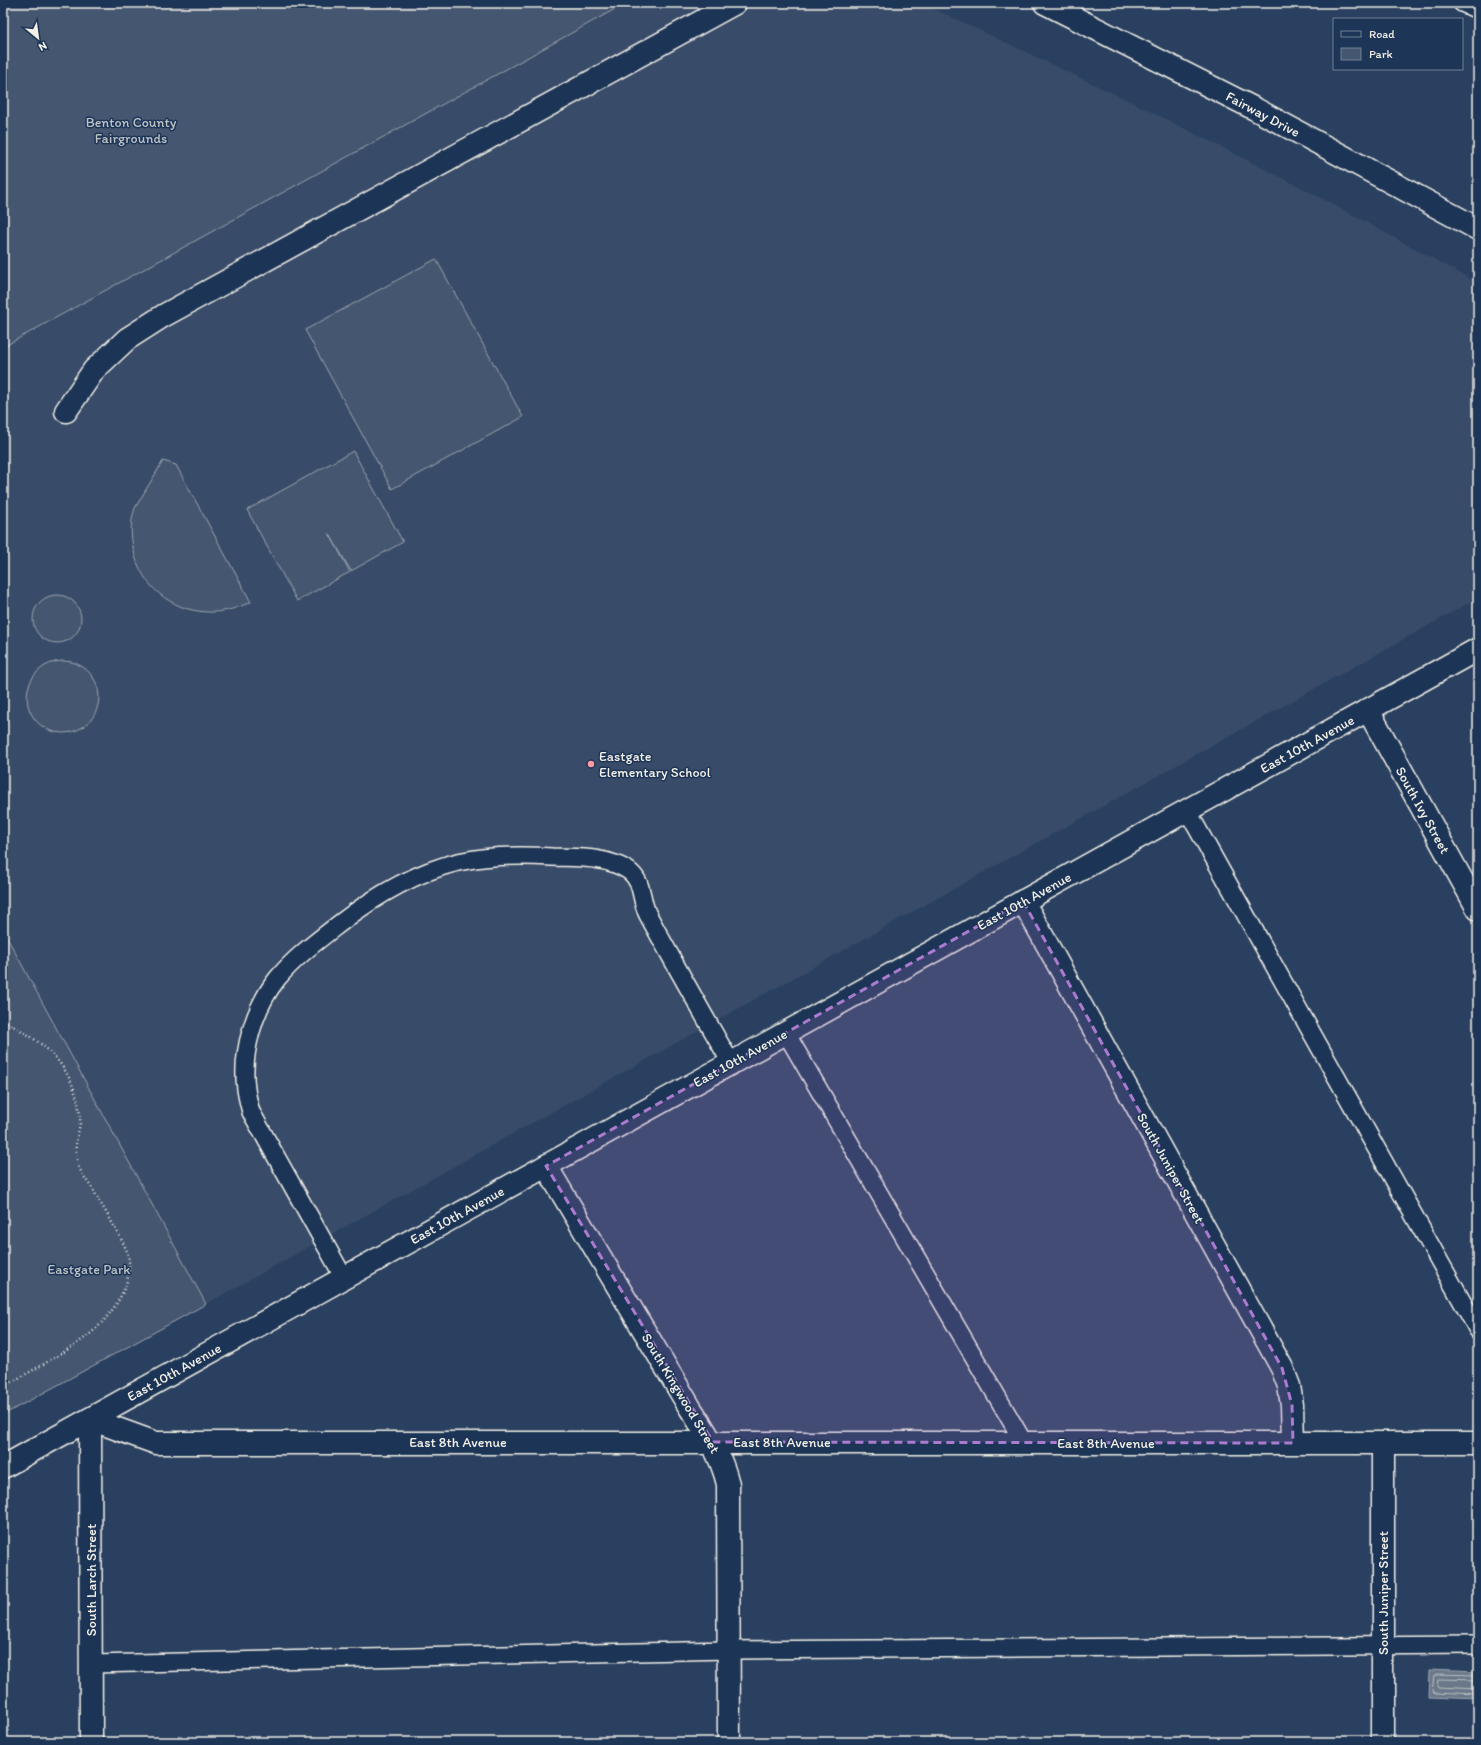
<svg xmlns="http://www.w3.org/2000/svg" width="1481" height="1745" viewBox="0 0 1481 1745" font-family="Itim,sans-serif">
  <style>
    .built { fill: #374c69 }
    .green { fill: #445771; stroke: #9ca4ac }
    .water { fill: #6a788a; stroke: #a1a8b0 }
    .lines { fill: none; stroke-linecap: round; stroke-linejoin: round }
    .shore { stroke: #bdc1c2; stroke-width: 1 }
    .lane-casing { stroke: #f4f1e8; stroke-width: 20 }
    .street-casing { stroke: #f4f1e8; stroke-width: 25 }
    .secondary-casing { stroke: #f4f1e8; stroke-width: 25 }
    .path { stroke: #f4f1e8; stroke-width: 2.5; stroke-dasharray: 1 3; stroke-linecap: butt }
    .lane { stroke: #1d3557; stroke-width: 17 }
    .street { stroke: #1d3557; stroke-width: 22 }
    .secondary { stroke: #1d3557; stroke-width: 22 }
    .marked { fill: #ab7bcf; fill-opacity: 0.2; stroke: #ab7bcf; stroke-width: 3; stroke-dasharray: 8 5; stroke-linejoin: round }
    .poi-dot { fill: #ff9aa2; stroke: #1d3557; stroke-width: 1.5 }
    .labels { text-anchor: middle; stroke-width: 3; stroke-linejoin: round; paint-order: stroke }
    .street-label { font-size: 14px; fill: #f4f1e8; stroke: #1d3557 }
    .park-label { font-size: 14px; fill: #bfc3c4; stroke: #1d3557 }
    .poi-label { font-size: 14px; fill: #f4f1e8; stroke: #1d3557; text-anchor: start }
  </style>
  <rect width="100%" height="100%" fill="#2a4060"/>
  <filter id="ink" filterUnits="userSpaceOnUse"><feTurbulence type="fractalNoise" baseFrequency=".025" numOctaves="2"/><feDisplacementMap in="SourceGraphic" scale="8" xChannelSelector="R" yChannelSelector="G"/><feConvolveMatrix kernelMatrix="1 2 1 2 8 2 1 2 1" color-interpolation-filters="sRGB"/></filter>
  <g filter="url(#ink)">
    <path class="built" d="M 626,3 L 922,3 L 1144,108 L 1312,193 L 1478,283 L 1478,598 L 206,1304 L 3,930 L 3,347 Z"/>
    <path class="green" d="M 3,3 L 626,3 L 3,347 Z
      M 436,259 L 523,417 L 392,489 L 305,330 Z
      M 353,451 L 403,542 L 351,571 L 329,533 L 350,572 L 297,601 L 247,510 Z
      M 163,461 L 176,465 L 251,602 C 239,607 226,612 213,612 C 177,613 145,591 135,556 C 131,540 129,525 135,508 Z
      M33 619a24 24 0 1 1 48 0a24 24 0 1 1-48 0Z
      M27 697a36 36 0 1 1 72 0a36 36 0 1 1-72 0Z
      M 3,930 L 206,1304 L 3,1415 Z"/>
    <path class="water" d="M 1428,1670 L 1478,1672 L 1477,1699 L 1427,1697 Z"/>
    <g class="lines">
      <path class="shore" d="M 1478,1676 L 1433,1675 L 1431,1691 L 1433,1693 L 1478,1695
        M 1478,1681 L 1438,1680 L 1437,1686 L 1438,1688 L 1478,1690"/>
      <defs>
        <path id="lane" d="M 1462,3 L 1478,10
          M 1187,810 L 1478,1330
          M 786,1033 L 1024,1443
          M 344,1278 L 251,1112 C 249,1104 247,1097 246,1089 C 241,1053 254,1008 277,979 C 294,958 317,941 339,924 C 375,896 413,873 458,862 C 489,855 521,855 552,857 C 578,858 607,856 629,871 C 644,882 640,900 648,915 C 675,965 703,1014 731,1063
          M 91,1664 L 729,1650 L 1478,1645"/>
        <path id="street" d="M 66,411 L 94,370 L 127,339 L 163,316 L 735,3
          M 1368,710 L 1478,909
          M 1023,901 L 1282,1368 L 1289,1386 L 1292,1405 L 1293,1443
          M 546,1166 L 689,1406 C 706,1433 720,1452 728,1484 L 729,1742
          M 1383,1444 L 1383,1742
          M 91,1742 L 90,1419 L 156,1443 L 1478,1443"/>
        <path id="secondary" d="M 1045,3 L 1255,109 L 1478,229
          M 3,1467 L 1478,649"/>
      </defs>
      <use href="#lane" class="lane-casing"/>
      <use href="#street" class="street-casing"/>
      <use href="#secondary" class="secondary-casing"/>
      <path class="path" d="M 3,1021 C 46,1042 75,1067 80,1117 C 81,1125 77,1135 76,1144 C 75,1150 77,1159 78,1165 C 81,1173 87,1181 92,1188 C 103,1208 116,1228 126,1249 C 139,1280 110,1319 86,1337 C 60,1356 31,1371 3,1387"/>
      <use href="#lane" class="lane"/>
      <use href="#street" class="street"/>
      <use href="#secondary" class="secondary"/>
    </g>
  </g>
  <path class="marked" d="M 1023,901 L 1282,1368 L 1292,1405 L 1293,1443 L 713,1442 L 546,1166 Z"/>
  <circle class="poi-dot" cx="591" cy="764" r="4"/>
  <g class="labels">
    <g class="street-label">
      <text transform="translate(1263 114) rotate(28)" y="5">Fairway Drive</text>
      <text transform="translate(1307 744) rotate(-29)" y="5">East 10th Avenue</text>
      <text transform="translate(1423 810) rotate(61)" y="5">South Ivy Street</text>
      <text transform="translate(1024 901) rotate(-29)" y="5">East 10th Avenue</text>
      <text transform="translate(740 1058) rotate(-29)" y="5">East 10th Avenue</text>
      <text transform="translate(1171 1168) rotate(61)" y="5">South Juniper Street</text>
      <text transform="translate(457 1215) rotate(-29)" y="5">East 10th Avenue</text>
      <text transform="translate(174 1372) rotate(-29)" y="5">East 10th Avenue</text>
      <text transform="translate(681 1393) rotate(59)" y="5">South Kingwood Street</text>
      <text x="458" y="1447">East 8th Avenue</text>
      <text x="782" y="1447">East 8th Avenue</text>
      <text x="1106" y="1448">East 8th Avenue</text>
      <text transform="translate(91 1580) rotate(-90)" y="5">South Larch Street</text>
      <text transform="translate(1383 1593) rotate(-90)" y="5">South Juniper Street</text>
    </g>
    <g class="park-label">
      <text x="131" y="127">Benton County<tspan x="131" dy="16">Fairgrounds</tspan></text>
      <text x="89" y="1274">Eastgate Park</text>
    </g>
    <g class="poi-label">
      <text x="599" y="761">Eastgate<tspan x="599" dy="16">Elementary School</tspan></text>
    </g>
  </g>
  <rect width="1481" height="1745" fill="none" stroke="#1d3557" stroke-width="16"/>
  <rect x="8" y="8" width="1465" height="1729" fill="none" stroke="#f4f1e8" stroke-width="1.5" filter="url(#ink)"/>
  <rect x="1333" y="18" width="130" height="52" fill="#1d3557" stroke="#738091"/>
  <rect x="1341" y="31" width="20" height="6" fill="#1d3557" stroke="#738091"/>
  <text x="1369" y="38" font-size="12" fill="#f4f1e8">Road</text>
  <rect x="1341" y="48" width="20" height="12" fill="#445771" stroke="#738091"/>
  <text x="1369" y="58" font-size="12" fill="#f4f1e8">Park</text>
  <g transform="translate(38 38) rotate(151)" stroke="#1d3557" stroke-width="3" paint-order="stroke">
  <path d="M0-3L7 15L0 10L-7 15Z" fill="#f4f1e8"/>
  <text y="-6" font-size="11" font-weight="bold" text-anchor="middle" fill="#f4f1e8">N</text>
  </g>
</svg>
